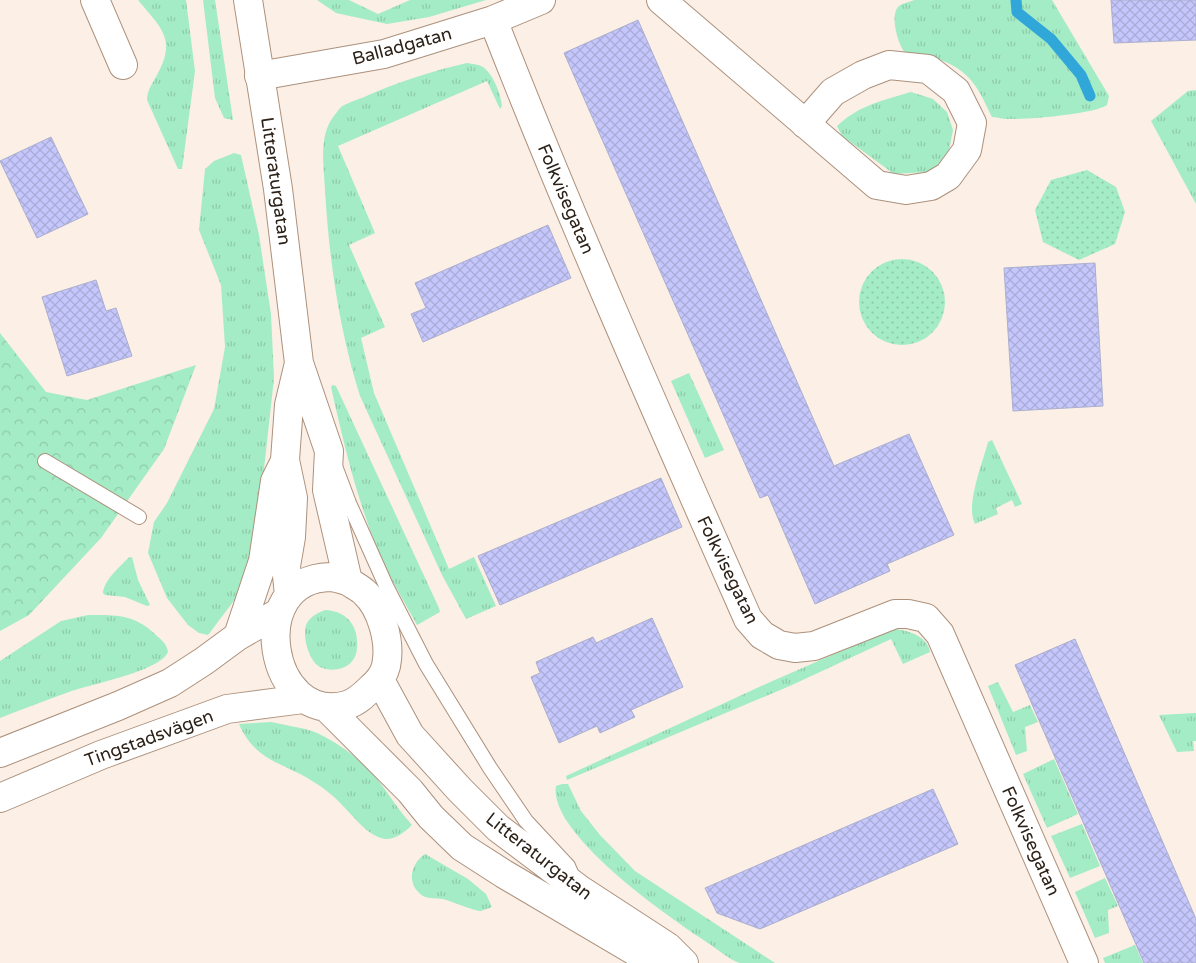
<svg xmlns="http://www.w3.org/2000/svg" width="1196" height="963" viewBox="0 0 1196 963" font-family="'Varela Round',sans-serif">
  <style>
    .grass { fill: url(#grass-tufts) }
    .forest { fill: url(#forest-crowns) }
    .park { fill: url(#park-dots) }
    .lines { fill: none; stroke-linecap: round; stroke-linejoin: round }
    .stream { stroke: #31a7d9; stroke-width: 11 }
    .building { fill: url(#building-cross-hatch); stroke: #acaecd }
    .service-casing { stroke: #ac917c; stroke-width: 16 }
    .minor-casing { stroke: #ac917c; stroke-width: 30 }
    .tertiary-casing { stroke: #ac917c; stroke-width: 30 }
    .service { stroke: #fff; stroke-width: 14 }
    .minor { stroke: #fff; stroke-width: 28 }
    .tertiary { stroke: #fff; stroke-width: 28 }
    .labels { text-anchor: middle; stroke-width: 4.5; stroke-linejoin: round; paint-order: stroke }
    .street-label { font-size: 18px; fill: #2c2219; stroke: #fff }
  </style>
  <defs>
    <pattern id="grass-tufts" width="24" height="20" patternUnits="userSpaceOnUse" patternTransform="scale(1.25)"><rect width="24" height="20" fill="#a4ecc5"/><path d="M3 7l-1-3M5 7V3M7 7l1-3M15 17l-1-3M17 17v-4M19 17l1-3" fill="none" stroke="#8dcaa9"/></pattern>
    <pattern id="forest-crowns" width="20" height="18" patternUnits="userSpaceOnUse" patternTransform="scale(1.25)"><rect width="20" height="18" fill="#a4ecc5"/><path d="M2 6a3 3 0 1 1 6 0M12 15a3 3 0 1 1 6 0" fill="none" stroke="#8dcaa9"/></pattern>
    <pattern id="park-dots" width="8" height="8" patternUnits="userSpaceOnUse" patternTransform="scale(1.25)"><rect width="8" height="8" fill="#a4ecc5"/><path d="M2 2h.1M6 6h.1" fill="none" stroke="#8dcaa9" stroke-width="1.8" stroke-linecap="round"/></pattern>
    <pattern id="building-cross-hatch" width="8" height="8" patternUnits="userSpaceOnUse" patternTransform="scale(1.25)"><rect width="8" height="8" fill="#c5c7fc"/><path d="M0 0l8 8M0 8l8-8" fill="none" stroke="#a9abd7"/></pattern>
  </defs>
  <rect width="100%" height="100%" fill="#fbefe6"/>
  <path class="grass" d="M 138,0 L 186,0 L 195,71 L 182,169 L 178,169 L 147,100 C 147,91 152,84 157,75 C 177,39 161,28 138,0 Z
    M 203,0 L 215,0 L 233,120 L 224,118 L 215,98 Z
    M 317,0 L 349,0 L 378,14 L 410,0 L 486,0 L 429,17 L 387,24 L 336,13 Z
    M 914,0 L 1052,0 L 1109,96 L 1107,105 C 1095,114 1024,120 1007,119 C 1002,119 997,117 992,117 C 988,110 985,102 981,95 C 964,63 938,57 905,53 C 898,44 889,15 899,6 C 903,3 910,2 914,0 Z
    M 467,63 C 472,64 478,64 483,67 C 493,74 501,94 502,106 L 500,109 L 487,81 L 338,146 L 375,233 L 349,245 L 385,327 L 361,338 L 374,393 L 449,569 L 474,557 L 496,606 L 466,619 L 442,575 L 360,396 C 339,329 329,259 325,190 C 324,170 320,145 328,126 C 330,120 337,112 341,107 C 347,103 356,100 362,98 C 395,83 431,71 467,63 Z
    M 1196,90 L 1196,204 L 1151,121 L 1188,91 Z
    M 911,92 L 933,99 L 947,112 L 953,130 L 949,150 L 937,166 L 928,172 L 894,174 L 842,136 L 837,126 C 858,106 883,100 911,92 Z
    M 234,153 L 241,155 L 259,235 L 271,314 L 274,378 L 257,533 L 239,594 L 208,635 L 199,633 L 188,625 L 167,598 L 148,553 L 154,522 L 167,503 L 214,409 L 225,347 L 221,285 L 199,230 L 205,169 L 214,161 Z
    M 689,373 L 724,450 L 705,458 L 671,381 Z
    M 333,385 L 336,386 L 439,608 L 440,612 L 417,625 C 403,599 387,574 376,546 C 356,495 343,441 331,387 Z
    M 992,440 L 1022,504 L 1015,507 L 1012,500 L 996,508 L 998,514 L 975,524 C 965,506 983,462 988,442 Z
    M 132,557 L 138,580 L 150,605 L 147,606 L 125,597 L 105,595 L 103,593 C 104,580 120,567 128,558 Z
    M 325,610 C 347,611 359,626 357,648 C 356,667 336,674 320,667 C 309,662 301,634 307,623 C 311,616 318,613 325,610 Z
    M 88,615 C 117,615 135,614 157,636 C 163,641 167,645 168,652 C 159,672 90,684 69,692 C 46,700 23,709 0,718 L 0,661 L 61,621 Z
    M 896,629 C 910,631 928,637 930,652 L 903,664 L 891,639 L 792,685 L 567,780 L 566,776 L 768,683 L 864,641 Z
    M 998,682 L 1013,712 L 1030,705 L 1038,722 L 1025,727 L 1027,751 L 1016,755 L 988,686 Z
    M 1196,713 L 1196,741 L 1193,741 L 1194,751 L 1177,752 L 1159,715 Z
    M 271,722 C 284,725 299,727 312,731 C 334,739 363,761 377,779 C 389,794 399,811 412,825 C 405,832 395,840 385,839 C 368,836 355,818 343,806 C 336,798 326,790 317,784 C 285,762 256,763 239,724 Z
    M 1054,759 L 1078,814 L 1047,828 L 1023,774 Z
    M 562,784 L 568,784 L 581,811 L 600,835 L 635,871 L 775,963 C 764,963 751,963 740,963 C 731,961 716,948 708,943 C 671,919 548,834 556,786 Z
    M 1082,824 L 1100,866 L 1070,878 L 1051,836 Z
    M 425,854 L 468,879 L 486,894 L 492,907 C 489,908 484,910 481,911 C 474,911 451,901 443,899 C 436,898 429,899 423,896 C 406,885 410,864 425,854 Z
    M 1105,878 L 1118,906 L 1108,910 L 1109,933 L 1095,938 L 1075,892 Z
    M 1135,945 L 1143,963 L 1105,963 L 1103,958 Z"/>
  <path class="forest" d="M 0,333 L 46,392 L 87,400 L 196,365 L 164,449 L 101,538 L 29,615 L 0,631 Z"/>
  <path class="park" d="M 1087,170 L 1116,187 L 1125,212 L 1115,244 L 1079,260 L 1043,242 L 1035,210 L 1051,180 Z
    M859 302a43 43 0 1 1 86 0a43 43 0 1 1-86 0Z"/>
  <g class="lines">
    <path class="stream" d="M 1016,0 L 1017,12 L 1051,39 L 1081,75 L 1090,96"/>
  </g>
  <path class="building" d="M 1111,0 L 1196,0 L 1196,40 L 1114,43 Z
    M 638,20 L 834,466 L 909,434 L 954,535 L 887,564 L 890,571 L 815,604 L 768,495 L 760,498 L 564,53 Z
    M 51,137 L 88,214 L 37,238 L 0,161 Z
    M 548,225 L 571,278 L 423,342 L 411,314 L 426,308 L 415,283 Z
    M 1095,263 L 1103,406 L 1013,411 L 1004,268 Z
    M 96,280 L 106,311 L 116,308 L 132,356 L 67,376 L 42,297 Z
    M 661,478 L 682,527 L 500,605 L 478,556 Z
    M 652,618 L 683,687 L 631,710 L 635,717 L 600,733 L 597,726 L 559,743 L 531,677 L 540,673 L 536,662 L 593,637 L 596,643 Z
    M 1075,639 L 1196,919 L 1196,963 L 1144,963 L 1015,665 Z
    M 933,789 L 958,844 L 760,929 L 717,913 L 705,888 Z"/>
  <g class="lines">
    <defs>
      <path id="service" d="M 45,461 L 139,517
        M 335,466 L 349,503 L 387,588 L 426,664 L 490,768 L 526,821 L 568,866 L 571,873"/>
      <path id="minor" d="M 95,0 L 123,65
        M 661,0 L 877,185 L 906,190 L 931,186 L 948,176 L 967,150 L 972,123 L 956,91 L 928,69 L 889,65 L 863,75 L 833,92 L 805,124
        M 493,20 C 572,222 660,420 748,619 L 762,635 L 779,645 L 795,648 L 814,646 L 895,614 L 908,614 L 926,618 L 940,634 L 1084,963
        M 259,76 L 384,54 L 493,20 L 541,0"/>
      <path id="tertiary" d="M 248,0 L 278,189 L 299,363 L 329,451 L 327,490 L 348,581 C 353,585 360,588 364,592 C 382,608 391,643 386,666 C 384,675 378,682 371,688 C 364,695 357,702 347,705 C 269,727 243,579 330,577 C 336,577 342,580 348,581
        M 289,595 L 286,566 L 291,537 L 293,498 L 285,460 L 289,405 L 299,363
        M 238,636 L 263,561 L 275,481 L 285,461
        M 380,680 L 410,735 L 460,790 L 498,828 L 579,889 L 668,947 L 684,963
        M 326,707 L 410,791 L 431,817 L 462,847 L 504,874 L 655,963
        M 0,753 L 118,706 L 170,683 L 204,661 L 238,636 L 278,613
        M 0,798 L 101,755 L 227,709 L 303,699"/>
    </defs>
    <use href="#service" class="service-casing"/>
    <use href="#minor" class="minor-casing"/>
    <use href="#tertiary" class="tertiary-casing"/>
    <use href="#service" class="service"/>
    <use href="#minor" class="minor"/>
    <use href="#tertiary" class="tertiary"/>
  </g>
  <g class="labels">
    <g class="street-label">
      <text transform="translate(402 46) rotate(-15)" y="6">Balladgatan</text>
      <text transform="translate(276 181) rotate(82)" y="6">Litteraturgatan</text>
      <text transform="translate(566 199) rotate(67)" y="6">Folkvisegatan</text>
      <text transform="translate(728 570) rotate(64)" y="6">Folkvisegatan</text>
      <text transform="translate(149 738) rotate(-20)" y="6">Tingstadsvägen</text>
      <text transform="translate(1031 841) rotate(66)" y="6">Folkvisegatan</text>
      <text transform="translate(539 856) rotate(38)" y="6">Litteraturgatan</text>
    </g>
  </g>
</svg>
